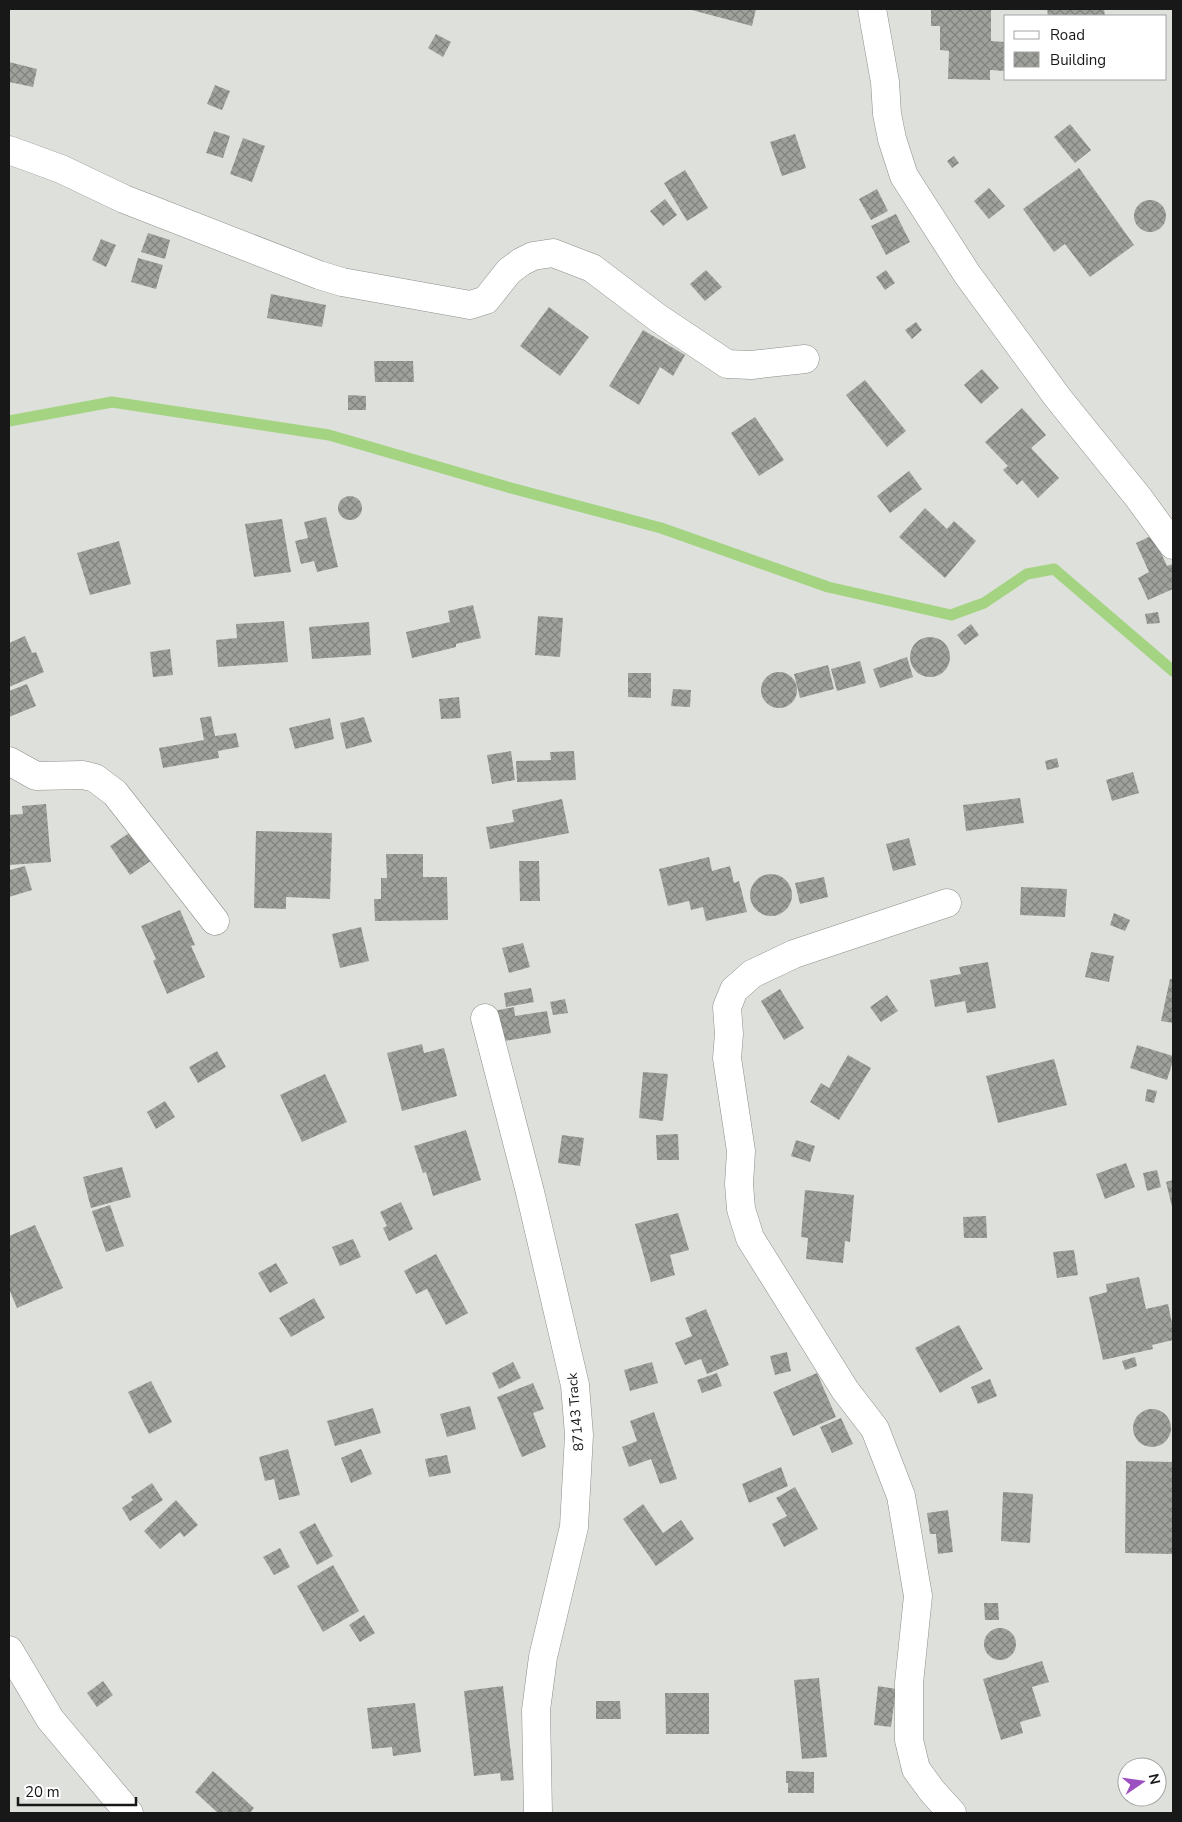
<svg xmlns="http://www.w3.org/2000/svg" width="1182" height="1822" viewBox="0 0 1182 1822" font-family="'Nunito Sans',sans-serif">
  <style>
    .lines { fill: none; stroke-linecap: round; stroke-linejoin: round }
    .stream { stroke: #a4d482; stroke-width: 11 }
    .building { fill: url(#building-cross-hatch) }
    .street-casing { stroke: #8c8f8b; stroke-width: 29 }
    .street { stroke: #fff; stroke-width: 28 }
    .labels { text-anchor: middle; stroke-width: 5; stroke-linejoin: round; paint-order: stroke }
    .street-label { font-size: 14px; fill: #171817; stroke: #fff }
  </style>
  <defs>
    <pattern id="building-cross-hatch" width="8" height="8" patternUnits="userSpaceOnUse" patternTransform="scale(1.25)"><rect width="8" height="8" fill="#9ea19c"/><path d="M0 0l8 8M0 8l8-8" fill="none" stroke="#80827e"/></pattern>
  </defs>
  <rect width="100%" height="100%" fill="#dde0db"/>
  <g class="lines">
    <path class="stream" d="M 9,421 L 112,402 L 329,435 L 511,488 L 661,528 L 828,587 L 951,615 L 984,603 L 1027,574 L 1054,569 L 1173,671"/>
  </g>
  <path class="building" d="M 688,9 L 756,9 L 752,26 Z
    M 931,9 L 991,9 L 991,41 L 1004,42 L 1004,71 L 990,70 L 990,80 L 948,79 L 949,51 L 940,50 L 940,26 L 931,26 Z
    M 1047,9 L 1104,9 L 1105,16 L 1048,16 Z
    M 436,34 L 451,42 L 443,57 L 428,48 Z
    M 9,62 L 37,69 L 33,87 L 9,82 Z
    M 215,85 L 230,91 L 222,110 L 207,104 Z
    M 1070,124 L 1091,150 L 1075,163 L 1054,137 Z
    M 214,131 L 230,136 L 223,158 L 206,153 Z
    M 795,134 L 806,168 L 782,176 L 770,142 Z
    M 243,138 L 265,146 L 252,182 L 230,174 Z
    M 954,156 L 959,163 L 952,168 L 947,161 Z
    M 1079,168 L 1134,245 L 1090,277 L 1065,244 L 1054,252 L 1023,209 Z
    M 685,170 L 708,208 L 687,221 L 664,183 Z
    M 989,188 L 1005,206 L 989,219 L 974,201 Z
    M 877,189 L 888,211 L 871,220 L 859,199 Z
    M 665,199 L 677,215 L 663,226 L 650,211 Z
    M1134 216a16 16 0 1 1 32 0a16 16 0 1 1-32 0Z
    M 896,214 L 910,242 L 886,255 L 871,226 Z
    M 148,233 L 170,240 L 165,259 L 141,252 Z
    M 101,239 L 116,245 L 106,267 L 92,260 Z
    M 138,258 L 163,265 L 156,289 L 131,282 Z
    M 706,270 L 722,287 L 705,301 L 690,284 Z
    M 886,270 L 895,283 L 885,290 L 876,277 Z
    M 271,294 L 326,305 L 322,327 L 267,318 Z
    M 549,307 L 589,337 L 560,376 L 520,346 Z
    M 916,322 L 922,330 L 912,339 L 905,330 Z
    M 643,330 L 685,355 L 673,376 L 660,367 L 639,405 L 609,386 Z
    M 374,361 L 413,361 L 414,382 L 375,382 Z
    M 982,369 L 999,388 L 981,404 L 964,385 Z
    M 865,380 L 906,431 L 887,447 L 846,395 Z
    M 348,395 L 366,396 L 366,410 L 348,410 Z
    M 1022,408 L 1046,435 L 1031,448 L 1059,478 L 1038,498 L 1022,480 L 1017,485 L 1003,470 L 1008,466 L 985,442 Z
    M 755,417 L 784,460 L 759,476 L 731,433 Z
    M 909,471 L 922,489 L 890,513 L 877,496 Z
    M338 508a12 12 0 1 1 24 0a12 12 0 1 1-24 0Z
    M 925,508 L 947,529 L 954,521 L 976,541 L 945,578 L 899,537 Z
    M 326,517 L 338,567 L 317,572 L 314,561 L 301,564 L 295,541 L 308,538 L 304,522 Z
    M 282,519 L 291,572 L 254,577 L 245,524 Z
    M 1153,535 L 1167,566 L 1173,564 L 1173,589 L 1148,600 L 1138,578 L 1149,572 L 1136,543 Z
    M 119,541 L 131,584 L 90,595 L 77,553 Z
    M 473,605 L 481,638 L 456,644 L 456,647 L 412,658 L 406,632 L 450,622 L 448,611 Z
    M 1158,612 L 1160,623 L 1147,624 L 1145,614 Z
    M 538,616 L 563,618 L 560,657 L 535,655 Z
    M 284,621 L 288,662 L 218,667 L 216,640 L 237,638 L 236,624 Z
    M 369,622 L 371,655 L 312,659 L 309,627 Z
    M 971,624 L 979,635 L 965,645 L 957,635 Z
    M 25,636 L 32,653 L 36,652 L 44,672 L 9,687 L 9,643 Z
    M910 657a20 20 0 1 1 40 0a20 20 0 1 1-40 0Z
    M 170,649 L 173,675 L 153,677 L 150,652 Z
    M 907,657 L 913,677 L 880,688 L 873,669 Z
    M 860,661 L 866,683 L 837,691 L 831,669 Z
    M 828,665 L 834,689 L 800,698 L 794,674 Z
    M761 690a18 18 0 1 1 36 0a18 18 0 1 1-36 0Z
    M 628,673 L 651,673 L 651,698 L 628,697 Z
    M 27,684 L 36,706 L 9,717 L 9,691 Z
    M 673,689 L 691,690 L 690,707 L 671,706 Z
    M 459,697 L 461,718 L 441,719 L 439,699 Z
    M 211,716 L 215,736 L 236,733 L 239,747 L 218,751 L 219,758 L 163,768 L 159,748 L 204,740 L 200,718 Z
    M 364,717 L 372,742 L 346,749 L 340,723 Z
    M 330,718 L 334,739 L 295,749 L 289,728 Z
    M 511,751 L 515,780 L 492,784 L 487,755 Z
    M 574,751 L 576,780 L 517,782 L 516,761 L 551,760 L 550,752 Z
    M 1057,758 L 1059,767 L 1047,770 L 1045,761 Z
    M 1133,772 L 1139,793 L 1112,801 L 1106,780 Z
    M 1020,798 L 1024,823 L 966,831 L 963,805 Z
    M 562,799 L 569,833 L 490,849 L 486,827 L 514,822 L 512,810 Z
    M 46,804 L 51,862 L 9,865 L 9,815 L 23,814 L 22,806 Z
    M 135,829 L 155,858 L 130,875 L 110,846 Z
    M 256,831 L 332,833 L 330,899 L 286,897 L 286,909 L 254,908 Z
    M 909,838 L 916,865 L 893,871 L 886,844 Z
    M 386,854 L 423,854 L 423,877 L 447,877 L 448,920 L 375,921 L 374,899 L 381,899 L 381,878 L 387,878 Z
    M 709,857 L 712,871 L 730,866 L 734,883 L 739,881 L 747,912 L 706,921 L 703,907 L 691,910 L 689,901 L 668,906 L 659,869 Z
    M 519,861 L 539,861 L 540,901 L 520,901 Z
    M 25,866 L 32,890 L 9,897 L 9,867 L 10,870 Z
    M750 895a21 21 0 1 1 42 0a21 21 0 1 1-42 0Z
    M 824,877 L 828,897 L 800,904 L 795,883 Z
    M 1021,887 L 1067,889 L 1065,917 L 1020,915 Z
    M 180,910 L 195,945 L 191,946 L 205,977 L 167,994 L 153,961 L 156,959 L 141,926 Z
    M 1114,913 L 1130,920 L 1125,931 L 1110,925 Z
    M 361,927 L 369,961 L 340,968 L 332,934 Z
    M 523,943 L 530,967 L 509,973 L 502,948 Z
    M 1091,952 L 1114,956 L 1109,982 L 1085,977 Z
    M 988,962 L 996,1008 L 967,1013 L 965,1001 L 935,1007 L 930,980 L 961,974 L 959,967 Z
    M 1170,979 L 1173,979 L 1173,1023 L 1161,1021 Z
    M 531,988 L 534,1002 L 506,1007 L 504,993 Z
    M 780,989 L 804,1028 L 784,1040 L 761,1001 Z
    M 887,995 L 898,1011 L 881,1022 L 870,1007 Z
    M 565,999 L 568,1013 L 553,1015 L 550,1002 Z
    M 514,1007 L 515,1016 L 547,1011 L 551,1033 L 499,1042 L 494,1011 Z
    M 422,1044 L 424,1053 L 444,1048 L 457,1096 L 402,1111 L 387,1053 Z
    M 1137,1045 L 1173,1056 L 1173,1061 L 1167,1080 L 1130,1068 Z
    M 217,1051 L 226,1067 L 198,1083 L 189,1067 Z
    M 848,1055 L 871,1068 L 839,1120 L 810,1102 L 821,1083 L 829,1088 Z
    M 1054,1059 L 1067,1105 L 998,1123 L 986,1076 Z
    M 643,1072 L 668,1074 L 663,1121 L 639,1118 Z
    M 325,1074 L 347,1122 L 302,1142 L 280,1095 Z
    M 1147,1089 L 1157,1091 L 1154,1103 L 1145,1101 Z
    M 165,1101 L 175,1117 L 156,1129 L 147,1112 Z
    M 466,1130 L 481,1180 L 433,1196 L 426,1172 L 423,1173 L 414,1146 Z
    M 678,1134 L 679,1160 L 657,1160 L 656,1135 Z
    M 562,1135 L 584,1138 L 580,1166 L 558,1163 Z
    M 796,1140 L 815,1146 L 810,1162 L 791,1156 Z
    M 1126,1163 L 1135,1187 L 1105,1199 L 1096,1174 Z
    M 122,1167 L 131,1197 L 91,1208 L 83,1177 Z
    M 1157,1170 L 1161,1187 L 1147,1191 L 1143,1173 Z
    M 1173,1180 L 1173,1211 L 1166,1182 Z
    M 805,1190 L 854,1195 L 850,1242 L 845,1241 L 843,1263 L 806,1259 L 808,1238 L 801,1237 Z
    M 401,1202 L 413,1229 L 389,1241 L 383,1228 L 387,1226 L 380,1212 Z
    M 110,1205 L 124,1246 L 106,1252 L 92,1211 Z
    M 678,1213 L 689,1250 L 670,1255 L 675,1275 L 651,1282 L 635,1224 Z
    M 986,1216 L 987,1238 L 964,1238 L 963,1217 Z
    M 35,1225 L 63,1288 L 17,1308 L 9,1289 L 9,1236 Z
    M 353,1239 L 361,1257 L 340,1266 L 332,1247 Z
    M 1074,1250 L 1078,1275 L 1057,1278 L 1053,1252 Z
    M 436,1254 L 468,1313 L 446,1325 L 427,1289 L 416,1294 L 404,1271 Z
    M 276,1263 L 288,1283 L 270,1293 L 258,1273 Z
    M 1139,1277 L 1146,1309 L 1168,1304 L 1173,1328 L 1173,1340 L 1152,1345 L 1153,1349 L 1103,1360 L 1089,1297 L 1107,1292 L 1106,1284 Z
    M 314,1298 L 325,1318 L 291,1337 L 279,1318 Z
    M 706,1309 L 729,1365 L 707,1374 L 701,1359 L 685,1365 L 675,1343 L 692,1336 L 685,1318 Z
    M 959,1325 L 983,1369 L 940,1393 L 915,1348 Z
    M 787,1352 L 791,1371 L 775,1375 L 770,1356 Z
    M 1135,1357 L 1137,1366 L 1125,1370 L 1122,1361 Z
    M 513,1362 L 521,1378 L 499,1389 L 492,1373 Z
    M 652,1362 L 658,1383 L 630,1391 L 624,1370 Z
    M 717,1373 L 722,1386 L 702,1393 L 697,1380 Z
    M 817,1373 L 836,1417 L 793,1436 L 773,1392 Z
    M 990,1379 L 997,1396 L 978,1404 L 971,1387 Z
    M 151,1381 L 172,1422 L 149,1434 L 128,1392 Z
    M 533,1383 L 544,1409 L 533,1413 L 546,1447 L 522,1457 L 497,1397 Z
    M 470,1406 L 476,1429 L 447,1437 L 440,1414 Z
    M 373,1408 L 381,1433 L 335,1446 L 327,1421 Z
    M1133 1428a19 19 0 1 1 38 0a19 19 0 1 1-38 0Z
    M 654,1412 L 677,1479 L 660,1484 L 651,1459 L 629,1467 L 622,1447 L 637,1441 L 630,1421 Z
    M 841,1418 L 853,1444 L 832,1453 L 820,1427 Z
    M 288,1449 L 300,1495 L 279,1500 L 274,1479 L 265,1481 L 259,1457 Z
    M 361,1449 L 372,1474 L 351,1483 L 341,1458 Z
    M 447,1455 L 451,1473 L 429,1477 L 425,1459 Z
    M 1126,1461 L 1173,1462 L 1173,1554 L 1125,1553 Z
    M 781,1467 L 788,1486 L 749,1503 L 742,1484 Z
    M 152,1483 L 163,1500 L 130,1521 L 122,1508 L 133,1500 L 131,1497 Z
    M 795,1487 L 818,1529 L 784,1547 L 772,1524 L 787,1516 L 776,1498 Z
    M 1003,1492 L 1033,1494 L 1030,1543 L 1001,1541 Z
    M 176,1500 L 198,1525 L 184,1537 L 180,1532 L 160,1549 L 144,1531 Z
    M 643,1504 L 663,1533 L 681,1520 L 694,1539 L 656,1566 L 623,1519 Z
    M 948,1510 L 953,1552 L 938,1554 L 936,1534 L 930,1534 L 927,1513 Z
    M 315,1523 L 333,1556 L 317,1565 L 299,1532 Z
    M 280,1548 L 290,1567 L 274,1575 L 263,1557 Z
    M 333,1565 L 359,1611 L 323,1632 L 297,1586 Z
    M 984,1603 L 998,1603 L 999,1620 L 985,1620 Z
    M 364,1615 L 375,1633 L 360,1642 L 349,1625 Z
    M984 1644a16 16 0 1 1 32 0a16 16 0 1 1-32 0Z
    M 1042,1661 L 1049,1682 L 1032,1687 L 1041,1716 L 1020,1722 L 1023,1733 L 1001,1740 L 983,1679 Z
    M 819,1678 L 827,1757 L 802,1759 L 794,1680 Z
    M 103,1681 L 113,1695 L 97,1707 L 87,1693 Z
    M 503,1686 L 514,1780 L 501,1781 L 500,1773 L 474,1776 L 464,1691 Z
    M 878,1686 L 896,1689 L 891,1727 L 874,1725 Z
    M 665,1693 L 709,1693 L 709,1734 L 666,1734 Z
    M 596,1701 L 620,1701 L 621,1719 L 596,1719 Z
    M 415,1703 L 421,1752 L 393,1756 L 392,1747 L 372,1749 L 367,1708 Z
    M 213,1771 L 254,1808 L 250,1813 L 218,1813 L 195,1792 Z
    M 786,1771 L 814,1772 L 814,1793 L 788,1793 L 788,1783 L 786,1783 Z"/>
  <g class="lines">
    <defs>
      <path id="street" d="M 872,9 L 885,82 L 887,114 L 892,139 L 904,176 L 967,274 L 1058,398 L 1138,497 L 1173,545
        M 9,150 L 61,169 L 124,199 L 319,275 L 342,282 L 470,305 L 486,300 L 509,271 L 521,262 L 533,256 L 553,253 L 592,268 L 658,318 L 727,364 L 751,365 L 805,359
        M 9,761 L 36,776 L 83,775 L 95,778 L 115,793 L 215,921
        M 947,903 L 794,954 L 752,974 L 734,990 L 727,1007 L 729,1034 L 727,1058 L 741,1151 L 739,1184 L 741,1209 L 750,1238 L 845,1390 L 875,1429 L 901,1496 L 918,1596 L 909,1683 L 909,1740 L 916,1769 L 932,1791 L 952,1813
        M 485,1018 L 530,1192 L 575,1385 L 579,1435 L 574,1527 L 543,1657 L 536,1710 L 538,1813
        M 9,1650 L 50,1719 L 129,1813"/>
    </defs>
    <use href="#street" class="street-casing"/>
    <use href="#street" class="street"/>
  </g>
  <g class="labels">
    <g class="street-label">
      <text transform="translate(575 1412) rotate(-95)" y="5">87143 Track</text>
    </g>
  </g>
  <rect width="1182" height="1822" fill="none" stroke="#171817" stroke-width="20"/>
  <rect x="1004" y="15" width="162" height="65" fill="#ffffff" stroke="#a2a3a2"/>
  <rect x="1014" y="31" width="25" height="8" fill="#ffffff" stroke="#a2a3a2"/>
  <text x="1050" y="40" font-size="15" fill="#171817">Road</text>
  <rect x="1014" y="52" width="25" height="15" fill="url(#building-cross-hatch)" stroke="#a2a3a2"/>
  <text x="1050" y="65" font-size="15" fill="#171817">Building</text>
  <g transform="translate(1142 1782) rotate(77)"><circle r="24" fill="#ffffff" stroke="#a2a3a2"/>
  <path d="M0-4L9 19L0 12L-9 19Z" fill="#9c4fc0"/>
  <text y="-8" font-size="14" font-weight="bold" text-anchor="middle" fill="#171817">N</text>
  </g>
  <path d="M18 1797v8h118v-8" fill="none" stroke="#171817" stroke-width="2.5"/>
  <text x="25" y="1797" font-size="15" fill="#171817" stroke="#ffffff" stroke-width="4" paint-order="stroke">20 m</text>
</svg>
